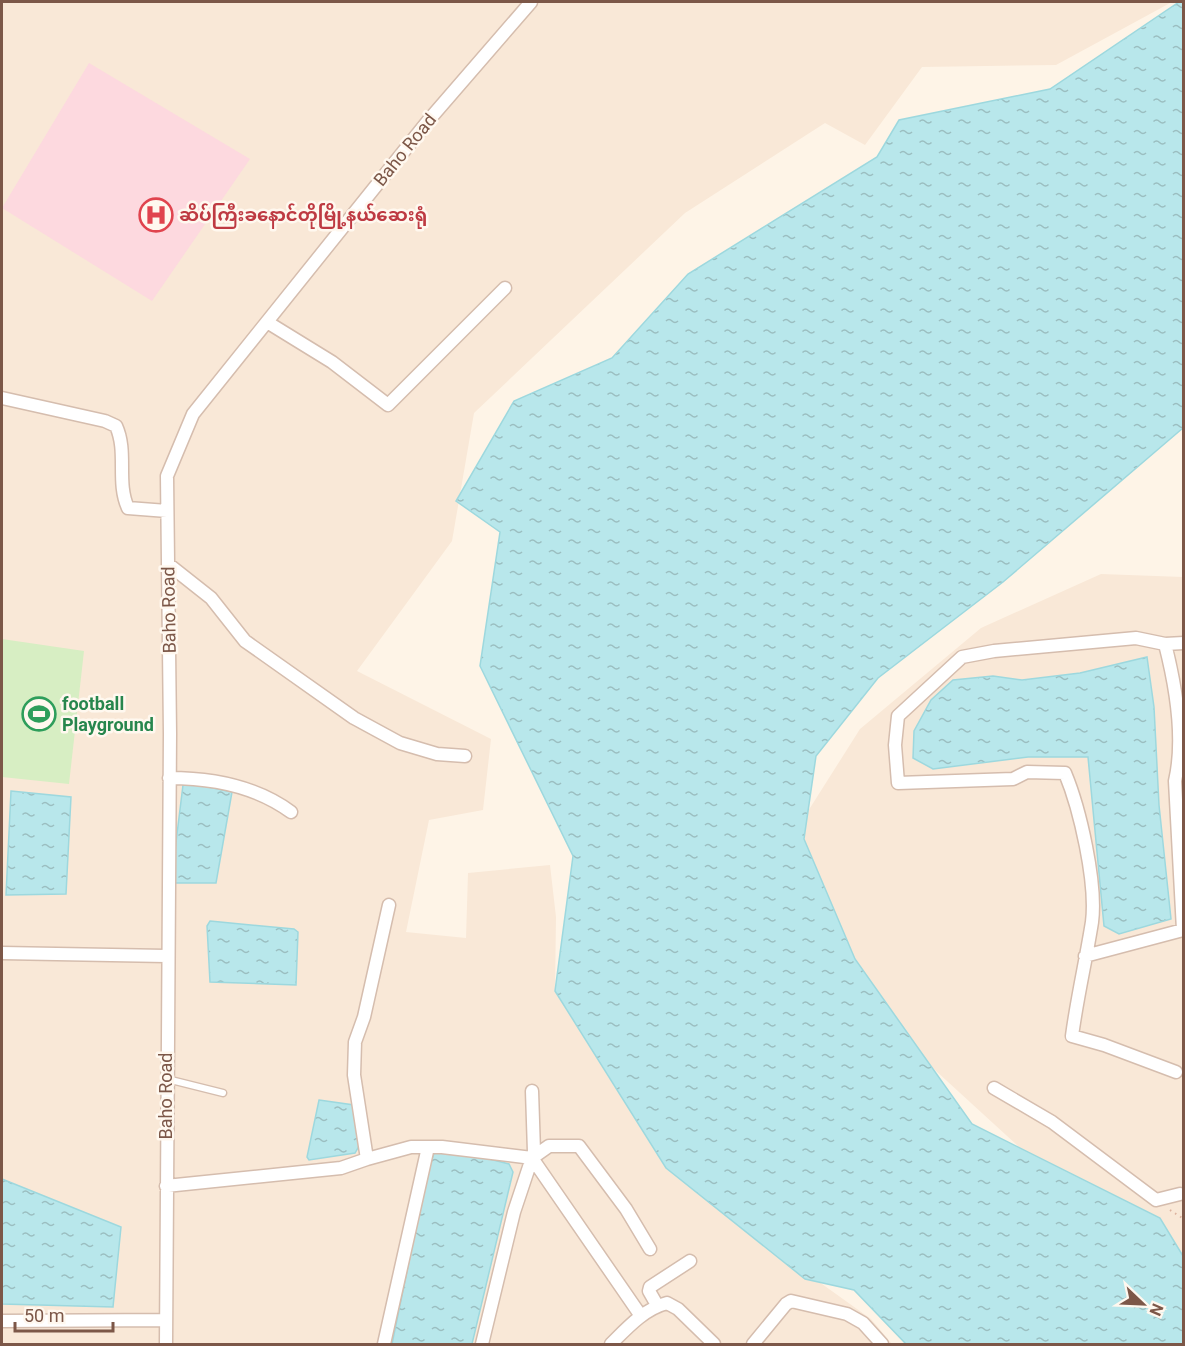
<svg xmlns="http://www.w3.org/2000/svg" width="1185" height="1346" viewBox="0 0 1185 1346" font-family="Roboto,'Noto Sans Myanmar',sans-serif">
  <style>
    .residential { fill: #f9e8d7 }
    .medical { fill: #fdd9df }
    .pitch { fill: #d7eec3 }
    .water { fill: url(#water-ripples); stroke: #9dd8de; stroke-width: 1.5 }
    .lines { fill: none; stroke-linecap: round; stroke-linejoin: round }
    .service-casing { stroke: #d5bdae; stroke-width: 9 }
    .minor-casing { stroke: #d5bdae; stroke-width: 15 }
    .path { stroke: #ddb29e; stroke-width: 2; stroke-dasharray: 1.5 4.5; stroke-linecap: butt }
    .service { stroke: #fff; stroke-width: 6 }
    .minor { stroke: #fff; stroke-width: 12 }
    .labels { text-anchor: middle; stroke-width: 5; stroke-linejoin: round; paint-order: stroke }
    .street-label { font-size: 18px; fill: #7c5748; stroke: #fff8ef }
    .health-label { font-size: 18px; font-weight: bold; fill: #be3a42; stroke: #fff8ef; text-anchor: start }
    .leisure-label { font-size: 18px; font-weight: bold; fill: #27864d; stroke: #fff8ef; text-anchor: start }
  </style>
  <defs>
    <pattern id="water-ripples" width="26" height="14" patternUnits="userSpaceOnUse" patternTransform="scale(1.5)"><rect width="26" height="14" fill="#b8e7eb"/><path d="M2 4q2-2 4 0t4 0M15 11q2-2 4 0t4 0" fill="none" stroke="#9bbec0"/></pattern>
  </defs>
  <rect width="100%" height="100%" fill="#fef4e7"/>
  <path class="residential" d="M 2,2 L 1172,2 L 1056,65 L 922,67 L 865,145 L 825,123 L 685,213 L 474,413 L 452,541 L 357,671 L 491,739 L 483,810 L 429,820 L 406,932 L 466,938 L 468,873 L 550,865 L 556,917 L 555,991 L 724,1214 L 871,1319 L 892,1344 L 2,1344 Z
    M 1101,574 L 1183,577 L 1183,1267 L 1043,1169 L 924,1060 L 824,916 L 791,838 L 860,729 L 981,628 Z"/>
  <path class="medical" d="M 89,63 L 250,159 L 152,301 L 2,208 Z"/>
  <path class="pitch" d="M 2,639 L 84,651 L 69,784 L 2,777 Z"/>
  <path class="water" d="M 1179,2 L 1184,2 L 1183,428 L 1003,582 L 878,678 L 816,756 L 804,839 L 855,959 L 972,1124 L 1160,1218 L 1183,1256 L 1183,1344 L 906,1344 L 854,1290 L 805,1279 L 666,1168 L 555,991 L 573,856 L 480,666 L 500,532 L 456,501 L 514,401 L 612,358 L 688,274 L 877,157 L 899,120 L 1050,89 Z
    M 1147,657 L 1154,707 L 1159,805 L 1171,919 L 1119,934 L 1104,926 L 1088,757 L 1028,757 L 933,769 L 913,758 L 914,731 L 931,700 L 953,680 L 993,676 L 1022,680 L 1080,673 Z
    M 194,784 L 232,792 L 216,883 L 171,883 L 183,785 Z
    M 11,791 L 71,797 L 66,894 L 6,895 Z
    M 210,921 L 294,929 L 298,932 L 296,985 L 210,982 L 207,926 Z
    M 319,1100 L 354,1105 L 359,1146 L 355,1153 L 309,1160 L 307,1157 Z
    M 442,1147 L 509,1164 L 513,1172 L 472,1344 L 392,1344 L 428,1169 L 435,1151 Z
    M 2,1179 L 121,1227 L 113,1307 L 2,1304 Z"/>
  <g class="lines">
    <defs>
      <path id="service" d="M 167,1079 L 223,1093"/>
      <path id="minor" d="M 267,322 L 332,362 L 388,405 L 505,288
        M 2,398 L 105,421 L 116,426 C 128,452 116,482 128,508 L 167,511
        M 168,564 L 211,598 L 245,641 L 354,718 L 400,743 L 437,754 L 465,756
        M 1165,644 L 1184,643
        M 169,778 C 212,778 257,787 291,812
        M 2,953 L 166,956
        M 1085,956 L 1183,930 L 1175,781 C 1185,738 1176,687 1165,644 L 1136,638 L 994,651 L 962,657 L 898,716 L 895,745 L 898,783 L 1013,779 L 1027,772 L 1065,773 C 1080,809 1097,883 1092,922 C 1086,960 1077,998 1072,1036 L 1104,1045 L 1176,1072
        M 994,1088 L 1052,1122 L 1156,1200 L 1180,1194
        M 532,1158 L 641,1316
        M 367,1159 L 411,1147 L 442,1147 L 532,1158 L 549,1146 L 579,1146 L 626,1209 L 650,1249
        M 166,1186 L 341,1168 L 367,1159 L 354,1075 L 355,1042 L 364,1017 L 389,905
        M 657,1305 L 649,1291 L 650,1287 L 690,1261
        M 2,1321 L 166,1320
        M 166,1344 L 170,734 L 167,476 L 193,414 L 428,121 L 531,2
        M 384,1344 L 428,1147
        M 482,1344 L 514,1212 L 534,1152 L 532,1091
        M 611,1344 C 627,1328 644,1309 667,1303 L 678,1309 L 714,1344
        M 753,1344 L 786,1304 L 791,1301 L 847,1314 L 863,1323 L 882,1344"/>
    </defs>
    <use href="#service" class="service-casing"/>
    <use href="#minor" class="minor-casing"/>
    <path class="path" d="M 1170,1210 L 1184,1219"/>
    <use href="#service" class="service"/>
    <use href="#minor" class="minor"/>
  </g>
  <defs>
    <symbol id="hospital-ring" viewBox="-11 -11 22 22"><circle r="9.5" fill="#fff8ef" stroke="#e0444e" stroke-width="1.5"/><path d="M-5-5h3v3.5h4V-5h3V5h-3V1.5h-4V5h-3Z" fill="#e0444e"/></symbol>
    <symbol id="stadium-ring" viewBox="-11 -11 22 22"><circle r="9.5" fill="#fff8ef" stroke="#2e9e5b" stroke-width="1.5"/><path d="M0-5a6.5 5 0 1 0 0 10a6.5 5 0 1 0 0-10ZM-3.5-1.8h7v3.6h-7Z" fill="#2e9e5b"/></symbol>
  </defs>
  <g fill-rule="evenodd">
    <use href="#hospital-ring" x="137" y="196" width="38" height="38"/>
    <use href="#stadium-ring" x="20" y="695" width="38" height="38"/>
  </g>
  <g class="labels">
    <g class="street-label">
      <text transform="translate(405 150) rotate(-51)" y="6">Baho Road</text>
      <text transform="translate(169 610) rotate(-91)" y="6">Baho Road</text>
      <text transform="translate(166 1096) rotate(-90)" y="6">Baho Road</text>
    </g>
    <g class="health-label">
      <text x="179" y="221">ဆိပ်ကြီးခနောင်တိုမြို့နယ်ဆေးရုံ</text>
    </g>
    <g class="leisure-label">
      <text x="62" y="710">football<tspan x="62" dy="21">Playground</tspan></text>
    </g>
  </g>
  <rect width="1185" height="1346" fill="none" stroke="#7c5748" stroke-width="6"/>
  <g transform="translate(1143 1304) rotate(113)" stroke="#fff8ef" stroke-width="4.5" paint-order="stroke">
  <path d="M0-4.5L10 22L0 15L-10 22Z" fill="#7c5748"/>
  <text y="-9" font-size="16" font-weight="bold" text-anchor="middle" fill="#7c5748">N</text>
  </g>
  <path d="M15 1322v9h98v-9" fill="none" stroke="#7c5748" stroke-width="3"/>
  <text x="24" y="1322" font-size="18" fill="#7c5748" stroke="#fff8ef" stroke-width="4.5" paint-order="stroke">50 m</text>
</svg>
